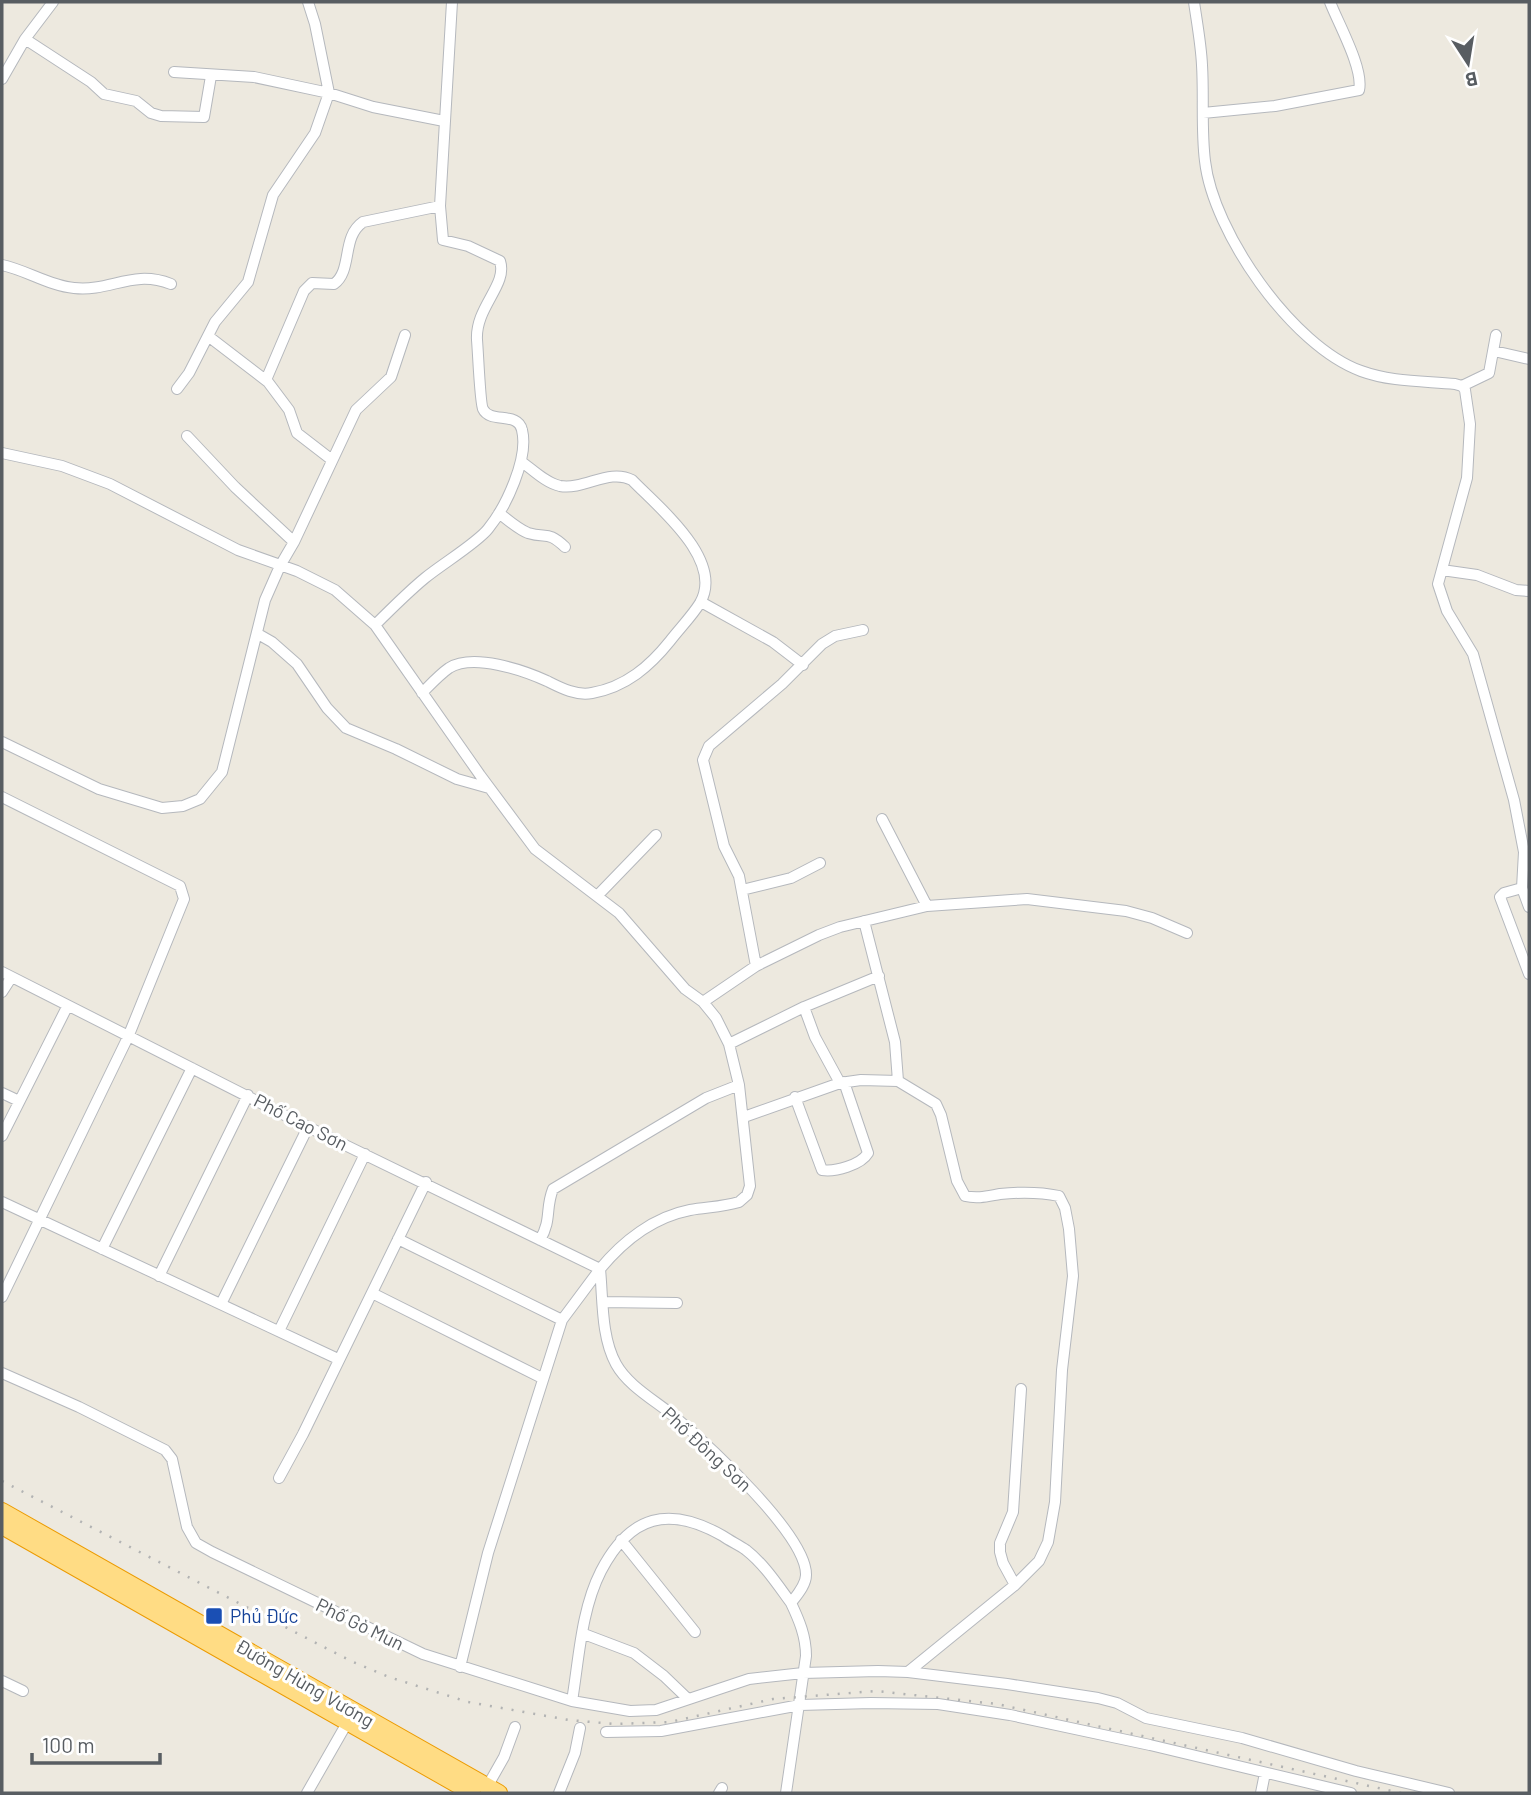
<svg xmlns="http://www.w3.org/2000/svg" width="1531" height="1795" viewBox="0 0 1531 1795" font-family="Barlow,sans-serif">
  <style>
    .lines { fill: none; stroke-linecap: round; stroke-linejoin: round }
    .minor-casing { stroke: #b5b8bd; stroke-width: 12 }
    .highway-casing { stroke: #ec9b00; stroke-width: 18 }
    .minor { stroke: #fff; stroke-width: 10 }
    .highway { stroke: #ffdc84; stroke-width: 16 }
    .rail { stroke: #b2b3b3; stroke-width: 2.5; stroke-dasharray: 2 9; stroke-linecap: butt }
    .transit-dot { fill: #1a4fb4; stroke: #fff; stroke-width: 2.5 }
    .labels { text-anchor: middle; stroke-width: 6; stroke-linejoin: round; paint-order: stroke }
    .street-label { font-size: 19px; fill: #585d62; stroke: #fff }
    .transit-label { font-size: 19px; fill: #164399; stroke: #fff; text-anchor: start }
  </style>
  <rect width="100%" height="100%" fill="#ede9df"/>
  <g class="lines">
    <defs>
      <path id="minor" d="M 1194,2 C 1197,23 1201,44 1202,65 C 1204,97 1201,129 1205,161 C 1213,232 1292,346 1361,371 C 1391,382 1424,381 1455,384 L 1462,386 L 1465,390 L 1470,424 L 1467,478 L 1438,584 L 1447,611 L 1473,654 L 1514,800 L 1524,852 L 1522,888 L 1529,907
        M 25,39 L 91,82 L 104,94 L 136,101 L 151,113 L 161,116 L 204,117 L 211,76
        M 174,72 L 254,77 L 329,93 L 373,107 L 444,121
        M 2,79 L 25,39 L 53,2
        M 1203,113 L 1275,106 L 1359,90 C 1364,69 1338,23 1330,2
        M 2,265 C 26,270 50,286 74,288 C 111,292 132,269 171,284
        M 208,336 L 268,382 L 289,410 L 297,433 L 332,460
        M 1494,351 L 1529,359
        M 266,380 L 304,291 L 312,283 L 334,284 C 353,270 341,237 363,222 L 440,206
        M 1462,386 L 1489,373 L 1496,335
        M 177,389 L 189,373 L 215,322 L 248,282 L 273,195 L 315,133 L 329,93 L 315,24 L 308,2
        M 187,436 L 235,487 L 294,542
        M 2,453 L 62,466 L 110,484 L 238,550 L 297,571 L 335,590 L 375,625 L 480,775 L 535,849 L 619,913 L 685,989 L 703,1002 L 716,1018 L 729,1044 L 739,1085 L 750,1186 L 747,1195 L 739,1202 C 723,1207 707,1207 690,1210 C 654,1217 623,1241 600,1269 C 603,1299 601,1337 616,1364 C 628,1386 656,1401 675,1417 C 706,1443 807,1535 806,1575 C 806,1585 797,1595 791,1603 C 799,1620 806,1636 806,1656 L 786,1793
        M 499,513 C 508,520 518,529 528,533 C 547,539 547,530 565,547
        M 1442,570 L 1477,575 L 1516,590 L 1529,591
        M 701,602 L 773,642 L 803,665
        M 375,625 C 391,609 408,592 425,578 C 442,564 477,543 488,529 C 506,507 529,458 522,430 C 518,411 490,424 483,409 C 480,404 478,350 477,340 C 475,307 508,285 500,261 L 468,246 L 443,240 L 440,206 L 452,2
        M 258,634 L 272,642 L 297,664 L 327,708 L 346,728 L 396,749 L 457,779 L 489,788
        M 422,693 C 430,685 439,675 449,668 C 473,653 523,670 547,681 C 561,688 576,696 592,693 C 626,687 650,666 670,641 C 680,628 692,616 700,603 C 725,560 658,507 632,480 C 609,468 585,490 560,486 C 546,483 533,470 522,462
        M 2,742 L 99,789 L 162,808 L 183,806 L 200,799 L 222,772 L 265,600 L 280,566 L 294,542 L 356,410 L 391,377 L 405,335
        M 2,797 L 180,886 L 184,899 L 128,1037 L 2,1297
        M 882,819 L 927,906
        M 1522,888 L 1504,893 L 1500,897 L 1529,974
        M 742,890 L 791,878 L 820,863
        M 598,895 L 656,835
        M 864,921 L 895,1042 L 898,1081
        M 756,966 L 739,876 L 724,846 L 703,760 L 709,746 L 782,684 L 822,644 L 835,636 L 863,630
        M 2,972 L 308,1127 L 600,1269 L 562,1320 L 488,1553 L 460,1667
        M 2,992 L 11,978
        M 703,1002 L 756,966 L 819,935 L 840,927 L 927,906 L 1027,899 L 1126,911 L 1152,918 L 1187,933
        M 804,1007 L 815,1037 L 840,1083
        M 729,1044 L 804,1007 L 879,976
        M 2,1093 L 19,1101
        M 795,1097 L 822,1170 C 835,1172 861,1165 868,1153 L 844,1082
        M 744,1117 L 840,1083 L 861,1080 L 898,1081 L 936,1104 L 941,1115 L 957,1181 L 965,1196 C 978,1199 988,1196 1000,1194 C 1020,1192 1040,1192 1059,1196 L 1065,1208 L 1069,1229 L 1073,1276 L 1062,1370 L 1055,1502 L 1048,1542 L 1039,1561 L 1015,1585 L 908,1672
        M 2,1136 L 67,1007
        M 2,1202 L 338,1359
        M 398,1239 L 562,1320
        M 540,1240 C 552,1219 545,1209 553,1189 L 706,1098 L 739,1085
        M 102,1249 L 192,1068
        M 159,1276 L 248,1095
        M 372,1293 L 542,1378
        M 603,1302 L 677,1303
        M 221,1304 L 308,1127
        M 279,1331 L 365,1154
        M 2,1373 L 79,1407 L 165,1450 L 172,1459 L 187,1527 L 196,1543 L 212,1552 L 423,1654 L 572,1701 L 630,1711 L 656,1710 L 749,1679 L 803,1673 L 878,1671 L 908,1672 L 1007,1684 L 1098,1698 L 1117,1703 L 1146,1718 L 1242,1738 L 1356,1771 L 1449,1793
        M 279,1478 L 303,1434 L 426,1182
        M 621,1540 L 695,1632
        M 1015,1585 L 1003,1563 L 1000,1552 L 1000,1543 L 1013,1512 L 1021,1389
        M 584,1634 L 634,1653 L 664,1676 L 688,1699
        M 2,1681 L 23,1691
        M 572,1701 C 579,1659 581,1610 601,1571 C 630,1515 669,1505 723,1536 C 730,1541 739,1545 746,1550 C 764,1564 777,1584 791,1603
        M 606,1732 L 661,1731 L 800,1705 L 871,1703 L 938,1704 L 1010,1715 L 1150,1745 L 1351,1793
        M 487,1787 L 504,1757 L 515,1727
        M 307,1793 L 347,1723
        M 559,1793 L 575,1753 L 580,1728
        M 719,1793 L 722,1788
        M 1261,1793 L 1265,1773"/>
      <path id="highway" d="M 2,1511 L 499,1793
        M 2,1526 L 472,1793"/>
    </defs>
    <use href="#minor" class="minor-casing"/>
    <use href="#highway" class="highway-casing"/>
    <use href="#minor" class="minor"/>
    <use href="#highway" class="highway"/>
    <path class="rail" d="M 2,1481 L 351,1661 L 389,1677 L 468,1702 L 569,1720 L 614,1724 L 670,1722 L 773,1699 L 876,1691 L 997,1704 L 1401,1793"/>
  </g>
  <rect class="transit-dot" x="205" y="1607" width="18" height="18" rx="3.5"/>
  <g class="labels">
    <g class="street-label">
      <text transform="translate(301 1122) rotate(27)" y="7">Phố Cao Sơn</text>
      <text transform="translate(707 1449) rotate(43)" y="7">Phố Đông Sơn</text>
      <text transform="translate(360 1624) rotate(26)" y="7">Phố Gò Mun</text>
      <text transform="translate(305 1683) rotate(30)" y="7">Đường Hùng Vương</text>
    </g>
    <g class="transit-label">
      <text x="230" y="1623">Phủ Đức</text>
    </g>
  </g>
  <rect width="1531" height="1795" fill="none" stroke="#585d62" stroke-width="7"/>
  <g transform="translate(1468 63) rotate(168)" stroke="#ffffff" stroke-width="5" paint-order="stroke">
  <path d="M0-5L12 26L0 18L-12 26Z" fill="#585d62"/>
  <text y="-10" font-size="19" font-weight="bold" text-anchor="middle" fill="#585d62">B</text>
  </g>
  <path d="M32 1753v10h128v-10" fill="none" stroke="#585d62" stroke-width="3.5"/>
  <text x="42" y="1753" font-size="21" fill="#585d62" stroke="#ffffff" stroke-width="5" paint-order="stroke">100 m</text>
</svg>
